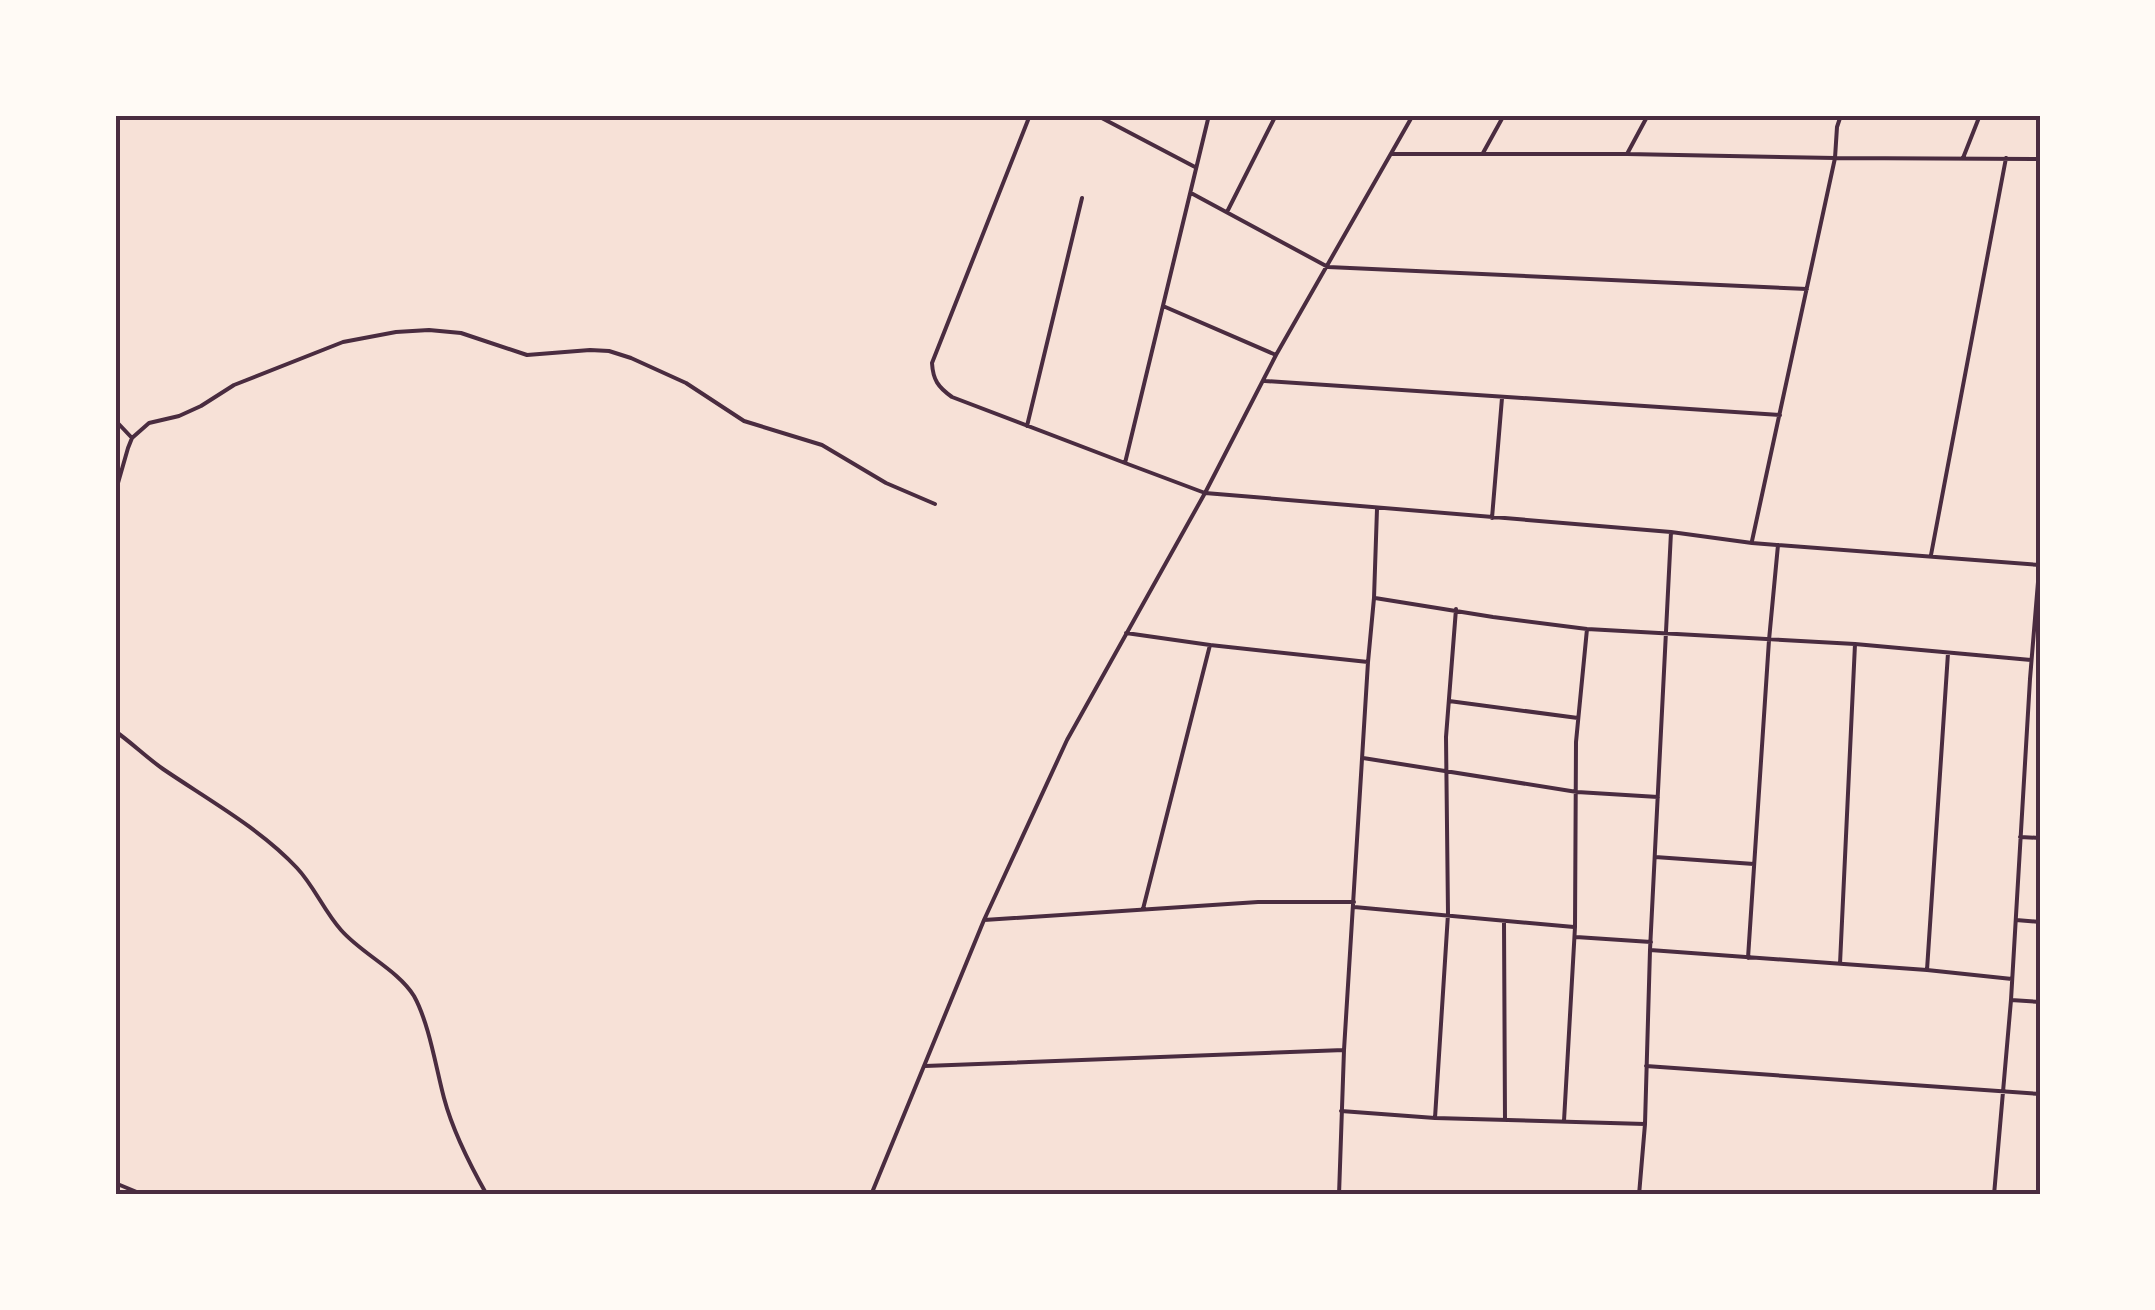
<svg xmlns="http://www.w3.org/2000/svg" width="2155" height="1310" viewBox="0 0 2155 1310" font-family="Signika,sans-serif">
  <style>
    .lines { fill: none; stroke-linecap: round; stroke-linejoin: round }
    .minor { stroke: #4a2c40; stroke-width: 4 }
    .neatline { fill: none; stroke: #4a2c40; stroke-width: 4 }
  </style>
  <rect width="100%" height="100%" fill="#f7e1d7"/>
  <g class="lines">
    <path class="minor" d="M 1030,115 L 932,363 C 933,380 938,387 952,397 L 1125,463
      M 1096,115 L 1195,167
      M 1209,115 L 1125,463 L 1205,493 L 1671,532 L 1752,543 L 2040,565
      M 1483,153 L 1504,115
      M 1391,154 L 1627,154 L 1835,158 L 2040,159
      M 1627,154 L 1648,115
      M 1963,158 L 1980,115
      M 1191,193 L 1328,267 L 1807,289
      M 1227,212 L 1276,115
      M 1163,306 L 1276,355
      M 1265,381 L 1780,415
      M 115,420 L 132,438
      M 1027,426 L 1082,198
      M 1492,518 L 1502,398
      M 115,527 L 118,517 L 118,483 L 128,448 L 132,438 L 149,423 L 179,416 L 201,406 L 234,385 L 343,342 L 396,332 L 429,330 L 461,333 L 527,355 L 590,350 L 609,351 L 631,358 L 686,383 L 744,421 L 822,445 L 886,483 L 935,504
      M 1752,541 L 1835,158 L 1837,127 L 1841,115
      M 1931,555 L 2006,158
      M 1375,598 L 1493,617 L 1587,629 L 1855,644 L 2031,660
      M 1126,633 L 1210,645 L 1368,662
      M 1449,701 L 1578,718
      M 115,731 C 132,743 146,757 163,769 C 207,799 261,829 297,868 C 314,886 324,911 341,930 C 362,954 398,970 414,996 C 429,1023 436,1068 444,1098 C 453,1132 470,1165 487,1195
      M 1363,758 L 1577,792 L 1658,797
      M 2020,837 L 2040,838
      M 1655,857 L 1754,864
      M 1354,907 L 1574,927
      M 1143,909 L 1210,645
      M 984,920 L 1258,902 L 1354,902
      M 2016,920 L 2040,922
      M 1504,922 L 1505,1120
      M 1576,937 L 1651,942
      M 1650,950 L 1927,970 L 2012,979
      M 1748,958 L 1769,640 L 1778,545
      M 1840,964 L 1855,644
      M 1927,970 L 1948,653
      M 2011,1000 L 2040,1002
      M 925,1066 L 1344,1050
      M 1646,1066 L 2040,1094
      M 1341,1111 L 1435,1118 L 1645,1124
      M 1435,1118 L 1448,914 L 1446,737 L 1456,609
      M 1564,1121 L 1575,927 L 1576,742 L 1587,629
      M 115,1183 L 144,1195
      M 871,1195 L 984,920 L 1067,740 L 1205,493 L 1276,355 L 1413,115
      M 1339,1195 L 1344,1050 L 1368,662 L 1374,598 L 1377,509
      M 1639,1195 L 1645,1124 L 1650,950 L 1671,532
      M 1994,1195 L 2011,1000 L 2030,679 L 2040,558"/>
  </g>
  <rect width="2155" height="1310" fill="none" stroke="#fffaf5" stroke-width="235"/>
  <rect x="118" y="118" width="1920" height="1074" class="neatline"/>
</svg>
